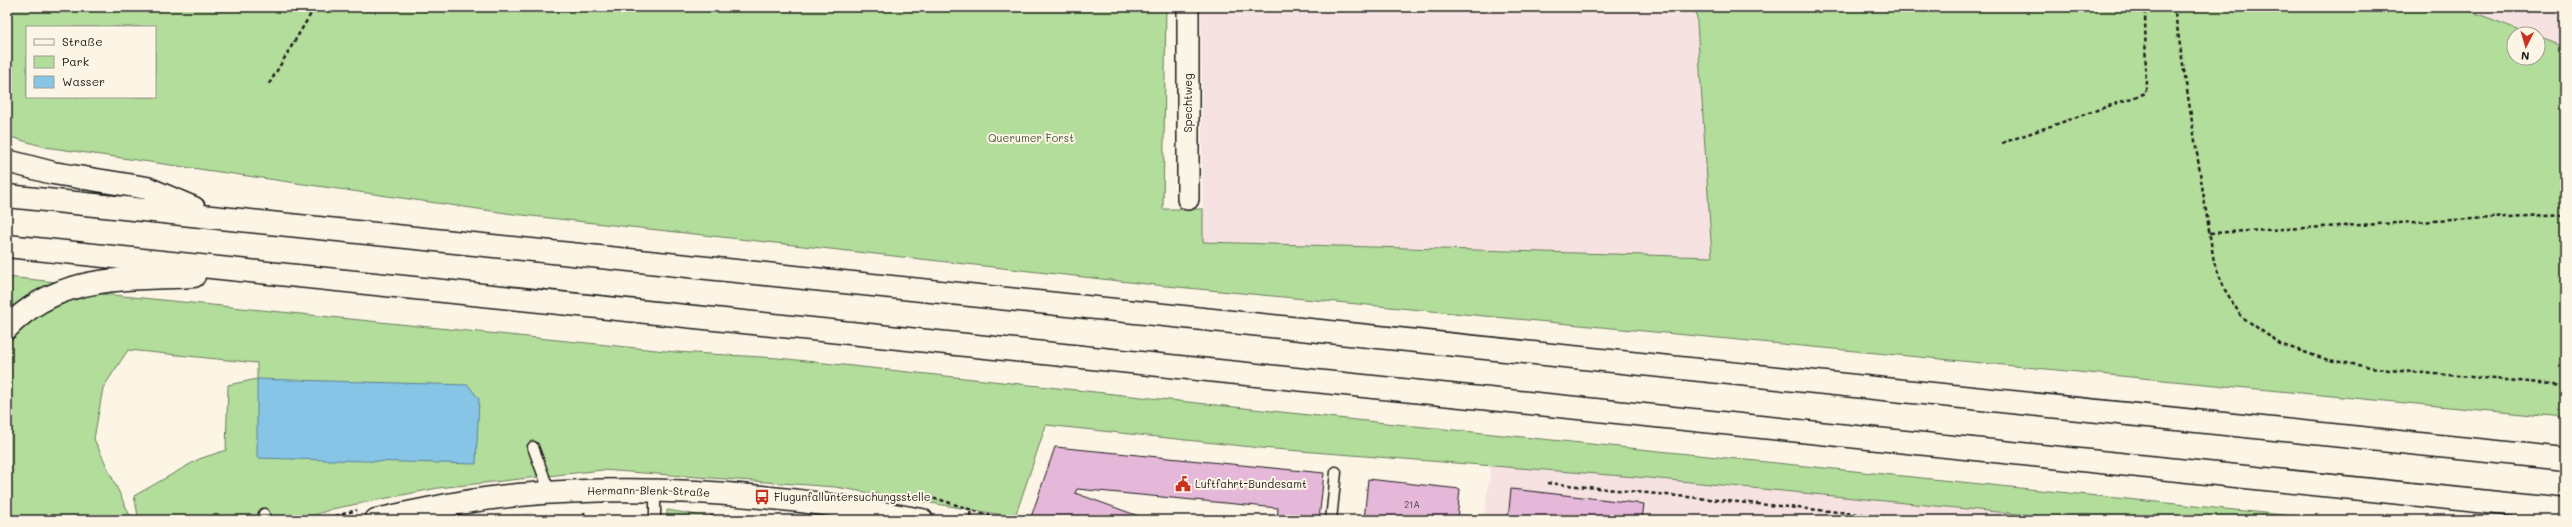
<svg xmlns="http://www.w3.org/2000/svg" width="2572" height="527" viewBox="0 0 2572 527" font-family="Mali,sans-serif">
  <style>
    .built { fill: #f5e2e1 }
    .green { fill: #b3dd9b; stroke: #687c5c; fill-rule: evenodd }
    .water { fill: #87c5e7; stroke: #5c8196 }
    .building { fill: #e5b7d9; stroke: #1c1c1c }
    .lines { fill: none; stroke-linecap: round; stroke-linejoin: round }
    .lane-casing { stroke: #1c1c1c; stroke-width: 13 }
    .street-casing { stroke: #1c1c1c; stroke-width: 24 }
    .secondary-casing { stroke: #1c1c1c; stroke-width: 25 }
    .highway-casing { stroke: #1c1c1c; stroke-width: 25 }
    .path { stroke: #1c1c1c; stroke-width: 2.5; stroke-dasharray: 4 3; stroke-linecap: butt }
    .lane { stroke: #fcf5e5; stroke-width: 10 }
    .street { stroke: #fcf5e5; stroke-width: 21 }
    .secondary { stroke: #fcf5e5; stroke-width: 22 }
    .highway { stroke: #fcf5e5; stroke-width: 22 }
    .labels { text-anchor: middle; stroke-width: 4; stroke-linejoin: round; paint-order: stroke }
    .number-label { font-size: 9px; fill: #4e434b }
    .street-label { font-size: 11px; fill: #1c1c1c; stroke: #fcf5e5 }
    .park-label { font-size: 11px; fill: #495642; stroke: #fcf5e5 }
    .poi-label { font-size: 11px; fill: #1c1c1c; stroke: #fcf5e5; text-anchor: start }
  </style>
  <rect width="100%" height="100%" fill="#fcf5e5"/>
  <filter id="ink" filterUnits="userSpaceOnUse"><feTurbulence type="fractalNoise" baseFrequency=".025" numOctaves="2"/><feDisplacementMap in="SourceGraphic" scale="8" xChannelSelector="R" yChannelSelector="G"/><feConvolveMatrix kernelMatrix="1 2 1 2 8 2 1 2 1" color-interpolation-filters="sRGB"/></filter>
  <g filter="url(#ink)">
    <path class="built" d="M 1201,7 L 1696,7 L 1712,257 L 1203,242 Z
      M 2460,7 L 2565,7 L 2565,47 L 2538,37 L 2538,34 L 2530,34 Z
      M 1491,464 L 1817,493 L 2080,520 L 1484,520 Z
      M 531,512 L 532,520 L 487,520 Z"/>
    <path class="green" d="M 7,7 L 1166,7 L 1163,209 L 1203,209 L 1203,242 L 1712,257 L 1696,7 L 2460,7 L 2530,34 L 2514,34 L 2514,58 L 2538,58 L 2538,37 L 2565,47 L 2565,418 L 1156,285 L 513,214 L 45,147 L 7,136 ZM 27,27 L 155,27 L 155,97 L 27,97 Z
      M 7,277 L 56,282 L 103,294 L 676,352 L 778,358 L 1337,418 L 2332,520 L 2080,520 L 1649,478 L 1261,448 L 1046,425 L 1015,517 L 835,487 L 602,470 L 438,488 L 332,509 L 300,520 L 139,520 L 134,496 L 199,459 L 226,450 L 228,385 L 257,379 L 257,363 L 128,350 L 103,388 L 94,439 L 132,520 L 7,520 Z
      M 667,510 L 728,520 L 667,520 Z"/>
    <path class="water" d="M 257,379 L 468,385 L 479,399 L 476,464 L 257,458 Z"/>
    <path class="building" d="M 1055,447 L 1324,473 L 1319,520 L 1277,520 L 1278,508 L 1077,489 L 1075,493 L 1144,518 L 1144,520 L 1030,520 Z
      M 1368,479 L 1460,489 L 1457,520 L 1364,520 Z
      M 1511,489 L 1644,504 L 1642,520 L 1605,520 L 1559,515 L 1559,520 L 1508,520 Z"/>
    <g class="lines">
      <defs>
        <path id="lane" d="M 533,447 L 550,493
          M 264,514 L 265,520
          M 655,520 L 655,490
          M 1331,520 L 1336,472"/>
        <path id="street" d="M 1188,199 L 1188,7"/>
        <g id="secondary">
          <path id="s1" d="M 376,520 C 423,510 471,499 519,495 C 653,483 790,495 922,520"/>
        </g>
        <path id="highway" d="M 7,161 L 53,173 L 147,188 L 194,208
          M 7,196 L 2565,459
          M 7,246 L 2565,510
          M 7,328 C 59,273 125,280 194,276"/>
      </defs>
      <use href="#lane" class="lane-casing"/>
      <use href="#street" class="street-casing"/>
      <use href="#secondary" class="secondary-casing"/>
      <use href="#highway" class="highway-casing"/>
      <path class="path" d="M 2174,7 L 2214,262 L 2225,290 L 2241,316 L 2280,344 L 2328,360 L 2389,370 L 2565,385
        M 269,84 L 315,7
        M 2002,143 L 2146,93 L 2145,7
        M 2210,233 L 2565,214
        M 1547,483 L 1919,520
        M 906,494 L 941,500 L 1003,520
        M 584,512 L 585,520
        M 710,516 L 742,520
        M 970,516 L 971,509
        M 322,520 L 357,510"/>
      <use href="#lane" class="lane"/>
      <use href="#street" class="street"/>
      <use href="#secondary" class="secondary"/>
      <use href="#highway" class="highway"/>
    </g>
  </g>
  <defs>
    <symbol id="civic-bare" viewBox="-9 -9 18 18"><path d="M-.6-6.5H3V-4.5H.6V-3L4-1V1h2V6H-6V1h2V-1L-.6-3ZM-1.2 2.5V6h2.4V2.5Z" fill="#c8321e" stroke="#fcf5e5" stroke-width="2.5" paint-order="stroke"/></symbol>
    <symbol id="bus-bare" viewBox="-9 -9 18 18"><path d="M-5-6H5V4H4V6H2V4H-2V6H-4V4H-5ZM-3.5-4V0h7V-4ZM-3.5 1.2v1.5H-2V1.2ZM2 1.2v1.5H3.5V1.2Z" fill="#c8321e" stroke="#fcf5e5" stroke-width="2.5" paint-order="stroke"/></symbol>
  </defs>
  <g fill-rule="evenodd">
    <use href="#civic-bare" x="1172" y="473" width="22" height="22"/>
    <use href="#bus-bare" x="751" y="486" width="22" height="22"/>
  </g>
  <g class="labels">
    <g class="number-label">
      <text x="1412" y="508">21A</text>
    </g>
    <g class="street-label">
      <text transform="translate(1188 103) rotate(-90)" y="4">Spechtweg</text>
      <text dy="4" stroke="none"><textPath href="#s1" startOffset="275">Hermann-Blenk-Straße</textPath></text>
    </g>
    <g class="park-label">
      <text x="1031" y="142">Querumer Forst</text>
    </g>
    <g class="poi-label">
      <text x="1195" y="488">Luftfahrt-Bundesamt</text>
      <text x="774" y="501">Flugunfalluntersuchungsstelle</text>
    </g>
  </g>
  <rect width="2572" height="527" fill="none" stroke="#fcf5e5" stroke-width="24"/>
  <rect x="12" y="12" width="2548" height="503" fill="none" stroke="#1c1c1c" stroke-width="1.5" filter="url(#ink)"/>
  <rect x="26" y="26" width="130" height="72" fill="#fcf5e5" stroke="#a29e95"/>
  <rect x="34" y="39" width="20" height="6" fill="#fcf5e5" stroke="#a29e95"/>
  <text x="62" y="46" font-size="12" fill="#1c1c1c">Straße</text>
  <rect x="34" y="56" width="20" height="12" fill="#b3dd9b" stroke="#a29e95"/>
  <text x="62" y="66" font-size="12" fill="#1c1c1c">Park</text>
  <rect x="34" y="76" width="20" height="12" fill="#87c5e7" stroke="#a29e95"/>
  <text x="62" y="86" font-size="12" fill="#1c1c1c">Wasser</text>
  <g transform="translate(2526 46) rotate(185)"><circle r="19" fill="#fcf5e5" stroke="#a29e95"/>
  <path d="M0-3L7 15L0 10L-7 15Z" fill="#c8321e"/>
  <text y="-6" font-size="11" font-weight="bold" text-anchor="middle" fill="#1c1c1c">N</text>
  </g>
</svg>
